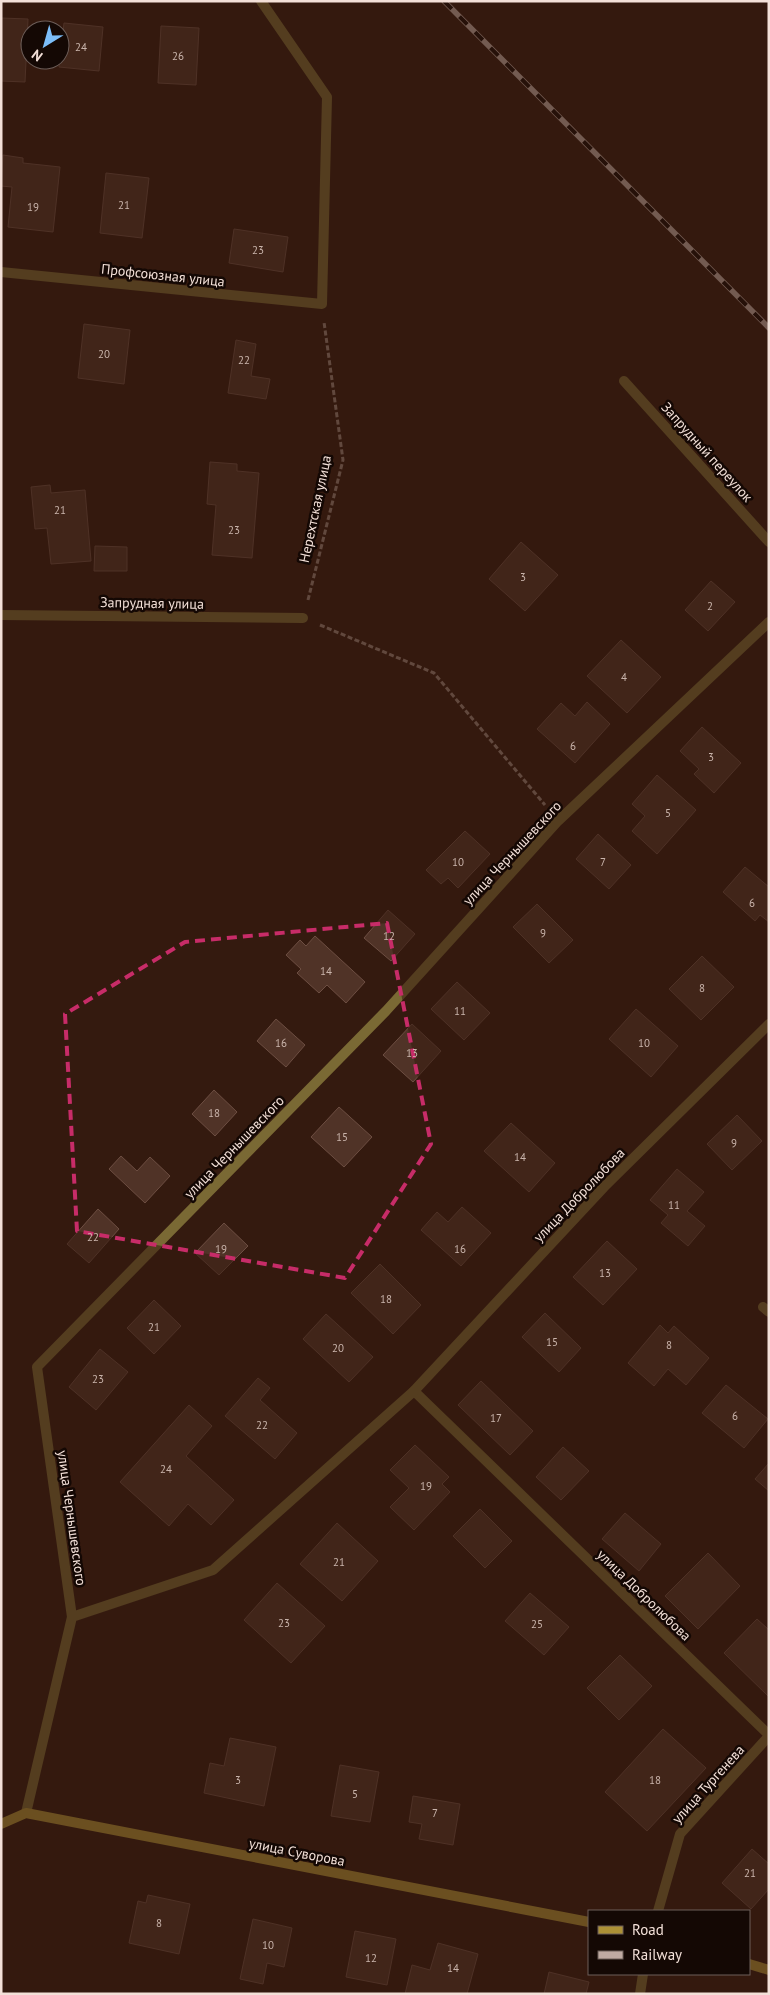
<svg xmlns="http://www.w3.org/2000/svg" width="770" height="1995" viewBox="0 0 770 1995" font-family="'PT Sans',sans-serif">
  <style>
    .building { fill: #503327; stroke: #6d4e42 }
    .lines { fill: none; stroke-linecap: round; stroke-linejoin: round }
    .path { stroke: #978077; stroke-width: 3; stroke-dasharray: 5 2.5; stroke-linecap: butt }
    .lane { stroke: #7a6934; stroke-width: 10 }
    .street { stroke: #7a6934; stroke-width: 10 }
    .secondary { stroke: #ad9136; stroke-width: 10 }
    .rail-casing { stroke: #bfaaa2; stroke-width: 5.5 }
    .rail { stroke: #140804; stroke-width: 4; stroke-dasharray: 11; stroke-linecap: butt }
    .marked { fill: none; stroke: #c72c68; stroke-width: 4; stroke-dasharray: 10 6; stroke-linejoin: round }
    .labels { text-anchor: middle; stroke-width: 5; stroke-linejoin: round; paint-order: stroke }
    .number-label { font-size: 11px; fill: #cab5ac }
    .street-label { font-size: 14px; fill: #f3e0d8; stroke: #140804 }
  </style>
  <rect width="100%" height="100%" fill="#341a0f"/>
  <path class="building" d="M 1,18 L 28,19 L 25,82 L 1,81 Z
    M 64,23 L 103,27 L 99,71 L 59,67 Z
    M 161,26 L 199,28 L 196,85 L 158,83 Z
    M 3,155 L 23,158 L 23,163 L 60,167 L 53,232 L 8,227 L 12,187 L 1,186 Z
    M 106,173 L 149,178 L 142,238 L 100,233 Z
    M 234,229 L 288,237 L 283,272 L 229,263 Z
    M 84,324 L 130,330 L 124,384 L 78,378 Z
    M 236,340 L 256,344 L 251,376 L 270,379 L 266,399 L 228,393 Z
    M 210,462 L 237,464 L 237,471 L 259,473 L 252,558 L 212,555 L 216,505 L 207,504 Z
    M 50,485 L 51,493 L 85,490 L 91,561 L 51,564 L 47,528 L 35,529 L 31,487 Z
    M 521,542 L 558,575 L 525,611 L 489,579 Z
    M 95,546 L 127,547 L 127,571 L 94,571 Z
    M 711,581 L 735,602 L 708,631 L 685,610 Z
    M 621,640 L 661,677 L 627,713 L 587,676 Z
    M 587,702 L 610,724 L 575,763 L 537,729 L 561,703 L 575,716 Z
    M 702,727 L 741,763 L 714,793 L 694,774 L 699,769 L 680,751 Z
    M 657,775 L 696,810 L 657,854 L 632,831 L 645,816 L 632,804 Z
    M 465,831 L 490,854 L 458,888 L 448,878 L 441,884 L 426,870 Z
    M 598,834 L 631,865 L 609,889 L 576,859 Z
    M 745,867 L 769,887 L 769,922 L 760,915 L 755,921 L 723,892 Z
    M 537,904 L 573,940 L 549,963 L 513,927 Z
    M 388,910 L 415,934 L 391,961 L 364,938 Z
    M 315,936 L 365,982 L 346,1003 L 327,985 L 319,993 L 297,973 L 301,969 L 286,955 L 300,940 L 306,946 Z
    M 702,956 L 734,987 L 701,1020 L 669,989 Z
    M 457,982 L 490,1013 L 464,1040 L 431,1009 Z
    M 636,1009 L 678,1046 L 651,1077 L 609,1039 Z
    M 276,1019 L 305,1045 L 286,1067 L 257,1041 Z
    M 412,1024 L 441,1051 L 413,1082 L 383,1055 Z
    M 214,1090 L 237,1112 L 215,1136 L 192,1114 Z
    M 339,1107 L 372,1137 L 344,1167 L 311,1137 Z
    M 737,1115 L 762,1141 L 732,1170 L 707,1144 Z
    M 511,1123 L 555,1163 L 529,1192 L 484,1151 Z
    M 121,1156 L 137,1171 L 150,1157 L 170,1176 L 145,1203 L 109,1169 Z
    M 677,1169 L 704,1192 L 687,1211 L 705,1226 L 688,1246 L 661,1223 L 668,1215 L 650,1200 Z
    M 462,1207 L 491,1233 L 461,1266 L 421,1230 L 437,1212 L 448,1222 Z
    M 98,1209 L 119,1229 L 89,1263 L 67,1244 Z
    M 224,1223 L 248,1246 L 219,1275 L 195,1253 Z
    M 607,1241 L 637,1269 L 603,1305 L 573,1277 Z
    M 380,1264 L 421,1305 L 393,1334 L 351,1293 Z
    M 154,1300 L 181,1326 L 154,1354 L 127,1328 Z
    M 545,1313 L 581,1348 L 559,1372 L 522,1337 Z
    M 326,1314 L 373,1357 L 349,1382 L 303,1339 Z
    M 660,1325 L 668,1333 L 674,1326 L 709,1358 L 686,1385 L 668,1369 L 654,1386 L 628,1363 Z
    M 100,1349 L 128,1372 L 96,1410 L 69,1387 Z
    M 258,1378 L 270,1388 L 260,1400 L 297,1433 L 275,1459 L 225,1416 Z
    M 481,1381 L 533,1431 L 510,1455 L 458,1405 Z
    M 726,1385 L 768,1419 L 744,1448 L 702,1413 Z
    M 189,1405 L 212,1426 L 186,1456 L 234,1500 L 211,1525 L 188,1504 L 169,1526 L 120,1482 Z
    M 415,1445 L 449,1477 L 442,1484 L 450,1492 L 414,1530 L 390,1507 L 409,1488 L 390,1470 Z
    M 563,1447 L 589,1471 L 561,1500 L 536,1477 Z
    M 769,1463 L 769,1491 L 755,1479 Z
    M 480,1509 L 512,1541 L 485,1568 L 453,1536 Z
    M 625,1513 L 661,1544 L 639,1571 L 602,1539 Z
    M 337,1523 L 378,1561 L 342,1601 L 300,1564 Z
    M 708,1553 L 740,1586 L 698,1629 L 665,1596 Z
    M 277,1583 L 325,1626 L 291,1663 L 244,1620 Z
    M 530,1593 L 569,1627 L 544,1655 L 505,1621 Z
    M 757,1619 L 769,1630 L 769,1697 L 724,1653 Z
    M 620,1655 L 652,1686 L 619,1720 L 587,1688 Z
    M 663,1729 L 706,1768 L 647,1831 L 605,1792 Z
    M 230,1738 L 276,1747 L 264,1806 L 204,1793 L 210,1763 L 224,1766 Z
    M 340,1765 L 379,1772 L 370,1822 L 331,1816 Z
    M 413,1796 L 460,1804 L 453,1845 L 419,1839 L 422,1824 L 409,1822 Z
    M 752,1849 L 769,1864 L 769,1889 L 751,1909 L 722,1883 Z
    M 148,1895 L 190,1904 L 179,1954 L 129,1943 L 138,1901 L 146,1903 Z
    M 253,1919 L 292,1928 L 284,1967 L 267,1963 L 263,1984 L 240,1979 Z
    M 355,1931 L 396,1939 L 387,1985 L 346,1977 Z
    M 438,1943 L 478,1954 L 467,1994 L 405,1994 L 412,1965 L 430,1970 Z
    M 549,1972 L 589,1982 L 586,1994 L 544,1994 Z"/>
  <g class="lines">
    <path class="path" d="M 308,600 L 343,460 L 324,322
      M 320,625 L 434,673 L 545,805"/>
    <path class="lane" d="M 624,381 L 769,542
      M 763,1307 L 769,1312
      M 414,1391 L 769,1735"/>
    <path class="street" d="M 1,272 L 322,304 L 327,97 L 261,1
      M 1,615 L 303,618
      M 72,1617 L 213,1570 L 414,1391 L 604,1187 L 769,1024
      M 26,1813 L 72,1617 L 37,1367 L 386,1011 L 558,821 L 769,622
      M 658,1911 L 680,1834 L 769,1736
      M 640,1994 L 643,1974"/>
    <path class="secondary" d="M 1,1824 L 26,1813 L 589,1922
      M 749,1964 L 769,1970"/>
    <defs>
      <path id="rail" d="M 444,1 L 769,328"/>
    </defs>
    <use href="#rail" class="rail-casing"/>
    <use href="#rail" class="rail"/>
  </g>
  <path d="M0 0H770V1995H0ZM 387,923 L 431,1144 L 345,1278 L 77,1231 L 65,1014 L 185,942 Z" fill="#341a0f" fill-opacity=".55" fill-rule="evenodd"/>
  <path class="marked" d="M 387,923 L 431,1144 L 345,1278 L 77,1231 L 65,1014 L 185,942 Z"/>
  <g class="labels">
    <g class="number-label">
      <text x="81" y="51">24</text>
      <text x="178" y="60">26</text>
      <text x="124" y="209">21</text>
      <text x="33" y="211">19</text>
      <text x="258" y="254">23</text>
      <text x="104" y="358">20</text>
      <text x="244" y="364">22</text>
      <text x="60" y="514">21</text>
      <text x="234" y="534">23</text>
      <text x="523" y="581">3</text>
      <text x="710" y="610">2</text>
      <text x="624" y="681">4</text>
      <text x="573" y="750">6</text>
      <text x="711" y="761">3</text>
      <text x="668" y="817">5</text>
      <text x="458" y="866">10</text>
      <text x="603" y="866">7</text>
      <text x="752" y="907">6</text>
      <text x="543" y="937">9</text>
      <text x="389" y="940">12</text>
      <text x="326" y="975">14</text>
      <text x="702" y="992">8</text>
      <text x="460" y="1015">11</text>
      <text x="281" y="1047">16</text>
      <text x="644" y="1047">10</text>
      <text x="412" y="1057">13</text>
      <text x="214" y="1117">18</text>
      <text x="342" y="1141">15</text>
      <text x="734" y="1147">9</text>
      <text x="520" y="1161">14</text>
      <text x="674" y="1209">11</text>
      <text x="93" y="1241">22</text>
      <text x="221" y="1253">19</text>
      <text x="460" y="1253">16</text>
      <text x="605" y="1277">13</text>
      <text x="386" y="1303">18</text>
      <text x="154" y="1331">21</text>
      <text x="552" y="1346">15</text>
      <text x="669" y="1349">8</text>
      <text x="338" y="1352">20</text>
      <text x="98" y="1383">23</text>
      <text x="735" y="1420">6</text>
      <text x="496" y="1422">17</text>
      <text x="262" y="1429">22</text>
      <text x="166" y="1473">24</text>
      <text x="426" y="1490">19</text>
      <text x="339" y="1566">21</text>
      <text x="284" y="1627">23</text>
      <text x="537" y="1628">25</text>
      <text x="238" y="1784">3</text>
      <text x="655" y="1784">18</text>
      <text x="355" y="1798">5</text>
      <text x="435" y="1817">7</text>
      <text x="750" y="1877">21</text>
      <text x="159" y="1927">8</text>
      <text x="268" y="1949">10</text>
      <text x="371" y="1962">12</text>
      <text x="453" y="1972">14</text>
    </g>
    <g class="street-label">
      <text transform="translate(163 275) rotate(6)" y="5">Профсоюзная улица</text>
      <text transform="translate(707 452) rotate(48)" y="5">Запрудный переулок</text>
      <text transform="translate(315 509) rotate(-78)" y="5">Нерехтская улица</text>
      <text transform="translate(152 603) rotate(1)" y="5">Запрудная улица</text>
      <text transform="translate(512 853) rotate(-47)" y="5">улица Чернышевского</text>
      <text transform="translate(234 1147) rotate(-46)" y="5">улица Чернышевского</text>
      <text transform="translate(579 1195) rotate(-46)" y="5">улица Добролюбова</text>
      <text transform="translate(72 1518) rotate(82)" y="5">улица Чернышевского</text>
      <text transform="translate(644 1595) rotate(44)" y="5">улица Добролюбова</text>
      <text transform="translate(708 1784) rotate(-48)" y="5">улица Тургенева</text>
      <text transform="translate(297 1852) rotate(11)" y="5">улица Суворова</text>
    </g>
  </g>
  <rect width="770" height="1995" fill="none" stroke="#f3e0d8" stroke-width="5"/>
  <rect x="588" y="1910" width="162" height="65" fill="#140804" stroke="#6d5e59"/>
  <rect x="598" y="1926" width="25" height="8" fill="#ad9136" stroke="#6d5e59"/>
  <text x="632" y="1935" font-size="15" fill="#f3e0d8">Road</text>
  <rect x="598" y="1951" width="25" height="8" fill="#bfaaa2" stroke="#6d5e59"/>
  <text x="632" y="1960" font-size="15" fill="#f3e0d8">Railway</text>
  <g transform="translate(45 45) rotate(217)"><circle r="24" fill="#140804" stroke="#6d5e59"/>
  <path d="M0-4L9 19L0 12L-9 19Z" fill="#7cbef9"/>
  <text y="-8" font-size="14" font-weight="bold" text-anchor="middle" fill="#f3e0d8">N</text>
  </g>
</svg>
